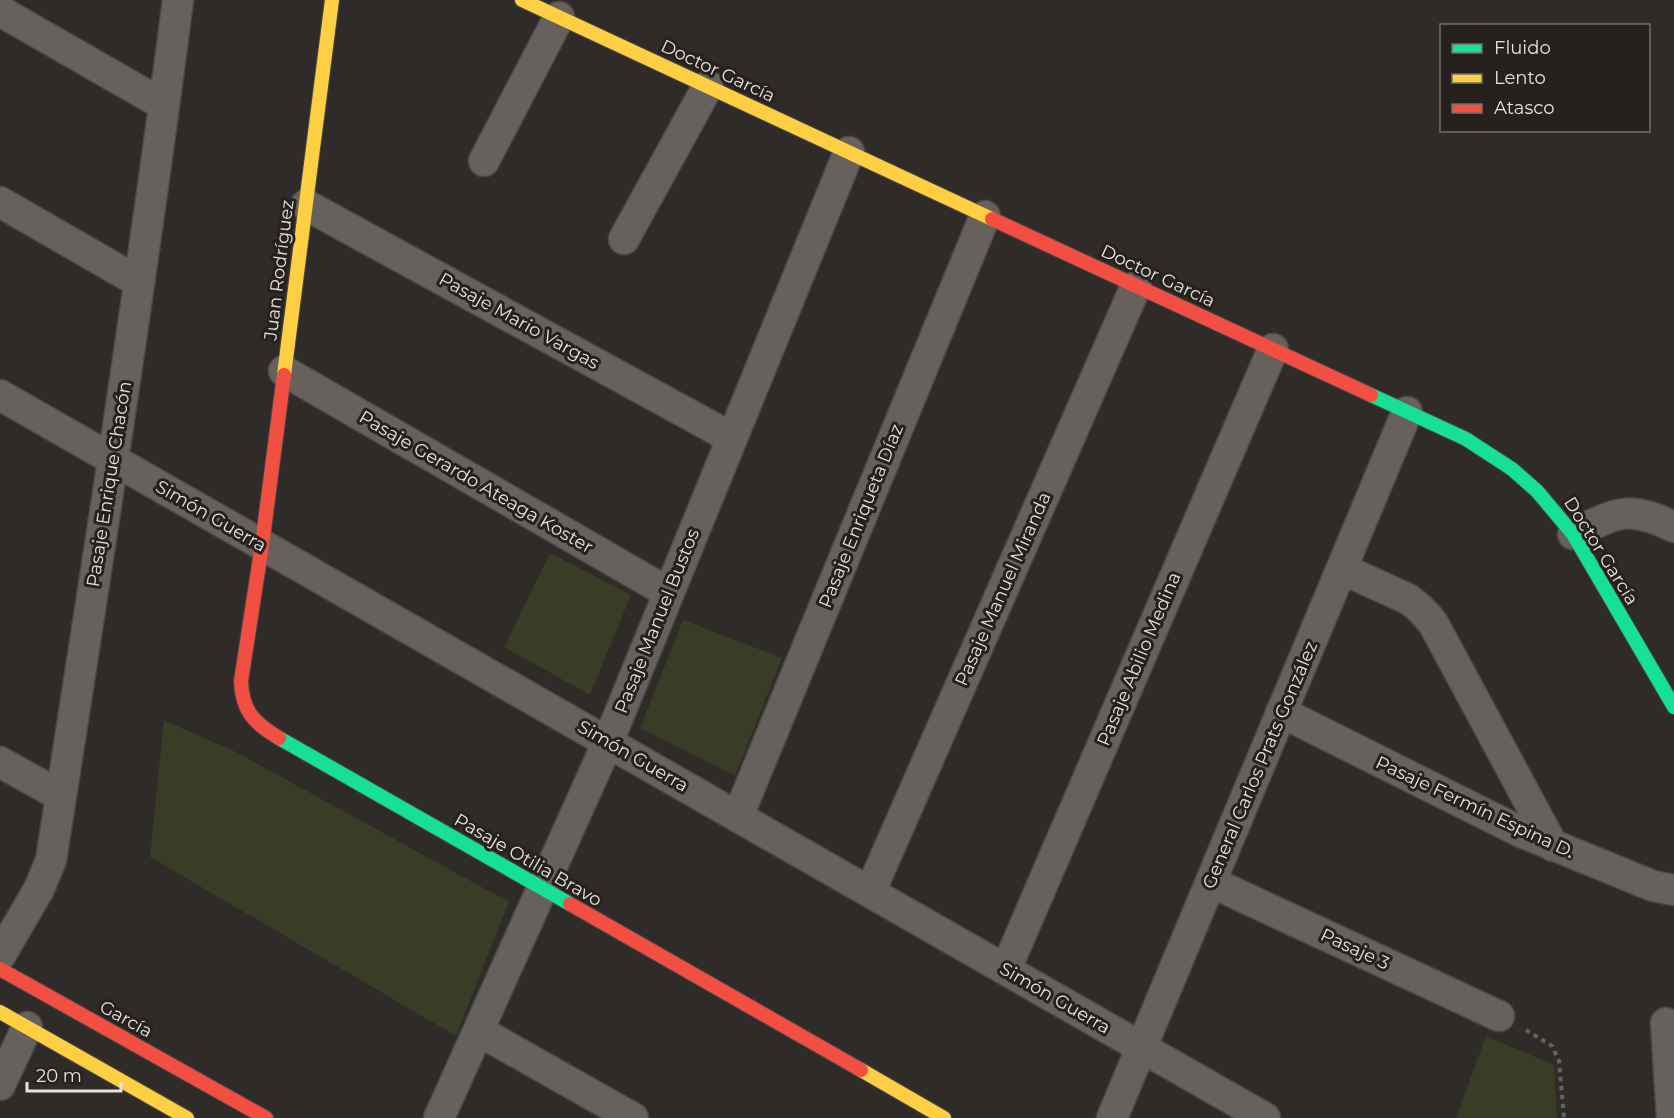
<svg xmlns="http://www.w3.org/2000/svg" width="1674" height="1118" viewBox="0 0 1674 1118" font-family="Montserrat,sans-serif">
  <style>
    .green { fill: #393d26 }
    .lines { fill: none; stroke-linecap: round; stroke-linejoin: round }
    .street-casing { stroke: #4a4846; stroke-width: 33 }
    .fast-casing { stroke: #4a4846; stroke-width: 16 }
    .slow-casing { stroke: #4a4846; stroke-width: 16 }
    .jam-casing { stroke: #4a4846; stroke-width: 16 }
    .path { stroke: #656260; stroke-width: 4; stroke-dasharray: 4.5 4.5; stroke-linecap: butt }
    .street { stroke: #67615e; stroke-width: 30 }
    .fast { stroke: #16e098; stroke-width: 14 }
    .slow { stroke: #ffcf43; stroke-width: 14 }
    .jam { stroke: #f24e42; stroke-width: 14 }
    .labels { text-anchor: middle; stroke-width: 6; stroke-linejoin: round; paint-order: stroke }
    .street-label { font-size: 18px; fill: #e5e1de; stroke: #26211d }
  </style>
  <rect width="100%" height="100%" fill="#2e2b28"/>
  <path class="green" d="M 550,553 L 631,595 L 590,695 L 504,647 Z
    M 683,620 L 782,658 L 735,776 L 640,728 Z
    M 164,720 L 234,751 L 509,902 L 456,1036 L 150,857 Z
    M 1486,1036 L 1554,1065 L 1557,1118 L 1456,1118 Z"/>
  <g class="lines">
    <defs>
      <path id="street" d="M 0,11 L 164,105
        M 484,161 L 559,17
        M 0,202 L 139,282
        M 306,205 L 732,438
        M 624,239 L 708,86
        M 284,371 L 669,593
        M 0,395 L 1265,1118
        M 1573,534 C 1617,513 1627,504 1674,527
        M 1342,569 L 1408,599 C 1418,606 1425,613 1433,623 L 1553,846
        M 1281,712 L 1521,832 L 1653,886 L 1674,890
        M 0,762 L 61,796
        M 738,816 L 985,216
        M 1211,882 L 1499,1016
        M 870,892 L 1136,286
        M 0,956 L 39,889 L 51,860 C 96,573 141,287 178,0
        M 1006,969 L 1273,349
        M 1666,1023 L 1672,1118
        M 479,1031 L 633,1118
        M 0,1085 L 27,1027
        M 439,1118 L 608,742 L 849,152
        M 1112,1118 L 1407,412"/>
      <path id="fast" d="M 1371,395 L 1466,439 L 1512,469 L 1537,491 L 1573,534 L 1674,707
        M 279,738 L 570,904"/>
      <path id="slow" d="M 522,0 L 992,219
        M 284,375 L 332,0
        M 0,1012 L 187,1118
        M 861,1070 L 944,1118"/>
      <path id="jam" d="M 992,219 L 1371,395
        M 279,738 C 254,723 242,711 241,681 L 262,545 L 284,375
        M 570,904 L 861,1070
        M 0,969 L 266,1118"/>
    </defs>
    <use href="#street" class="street-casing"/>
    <use href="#fast" class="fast-casing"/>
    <use href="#slow" class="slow-casing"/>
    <use href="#jam" class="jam-casing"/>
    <path class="path" d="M 1526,1030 L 1552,1046 L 1559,1061 L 1564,1118"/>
    <use href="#street" class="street"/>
    <use href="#fast" class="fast"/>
    <use href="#slow" class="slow"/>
    <use href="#jam" class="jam"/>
  </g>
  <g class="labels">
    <g class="street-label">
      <text transform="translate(718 71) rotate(25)" y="6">Doctor García</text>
      <text transform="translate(279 270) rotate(-83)" y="6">Juan Rodríguez</text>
      <text transform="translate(1158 276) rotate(25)" y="6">Doctor García</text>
      <text transform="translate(519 321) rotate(29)" y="6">Pasaje Mario Vargas</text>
      <text transform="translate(476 482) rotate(30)" y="6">Pasaje Gerardo Ateaga Koster</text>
      <text transform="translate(109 484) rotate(-81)" y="6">Pasaje Enrique Chacón</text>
      <text transform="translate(211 516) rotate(30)" y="6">Simón Guerra</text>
      <text transform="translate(861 516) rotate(-68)" y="6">Pasaje Enriqueta Díaz</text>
      <text transform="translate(1601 551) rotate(58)" y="6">Doctor García</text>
      <text transform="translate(1003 589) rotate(-66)" y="6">Pasaje Manuel Miranda</text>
      <text transform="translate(657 621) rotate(-68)" y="6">Pasaje Manuel Bustos</text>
      <text transform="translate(1139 659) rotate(-67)" y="6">Pasaje Abilio Medina</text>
      <text transform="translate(633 756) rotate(30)" y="6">Simón Guerra</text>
      <text transform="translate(1260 765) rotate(-67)" y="6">General Carlos Prats González</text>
      <text transform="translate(1475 807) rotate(25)" y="6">Pasaje Fermín Espina D.</text>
      <text transform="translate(528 860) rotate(30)" y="6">Pasaje Otilia Bravo</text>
      <text transform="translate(1355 949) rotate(25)" y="6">Pasaje 3</text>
      <text transform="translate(1055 998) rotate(30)" y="6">Simón Guerra</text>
      <text transform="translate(126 1019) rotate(29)" y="6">García</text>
    </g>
  </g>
  <rect x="1440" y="24" width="210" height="108" fill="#26211d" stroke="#726e6a" stroke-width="1.5"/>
  <rect x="1452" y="44" width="30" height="9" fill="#16e098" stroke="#726e6a" stroke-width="1.5"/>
  <text x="1494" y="54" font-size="18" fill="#e5e1de">Fluido</text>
  <rect x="1452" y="74" width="30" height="9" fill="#ffcf43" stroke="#726e6a" stroke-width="1.5"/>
  <text x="1494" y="84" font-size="18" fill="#e5e1de">Lento</text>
  <rect x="1452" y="104" width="30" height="9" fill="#f24e42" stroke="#726e6a" stroke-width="1.5"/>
  <text x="1494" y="114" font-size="18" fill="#e5e1de">Atasco</text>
  <path d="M27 1082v9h94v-9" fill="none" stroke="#e5e1de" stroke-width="3"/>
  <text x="36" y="1082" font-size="18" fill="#e5e1de" stroke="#26211d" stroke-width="4.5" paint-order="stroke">20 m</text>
</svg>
